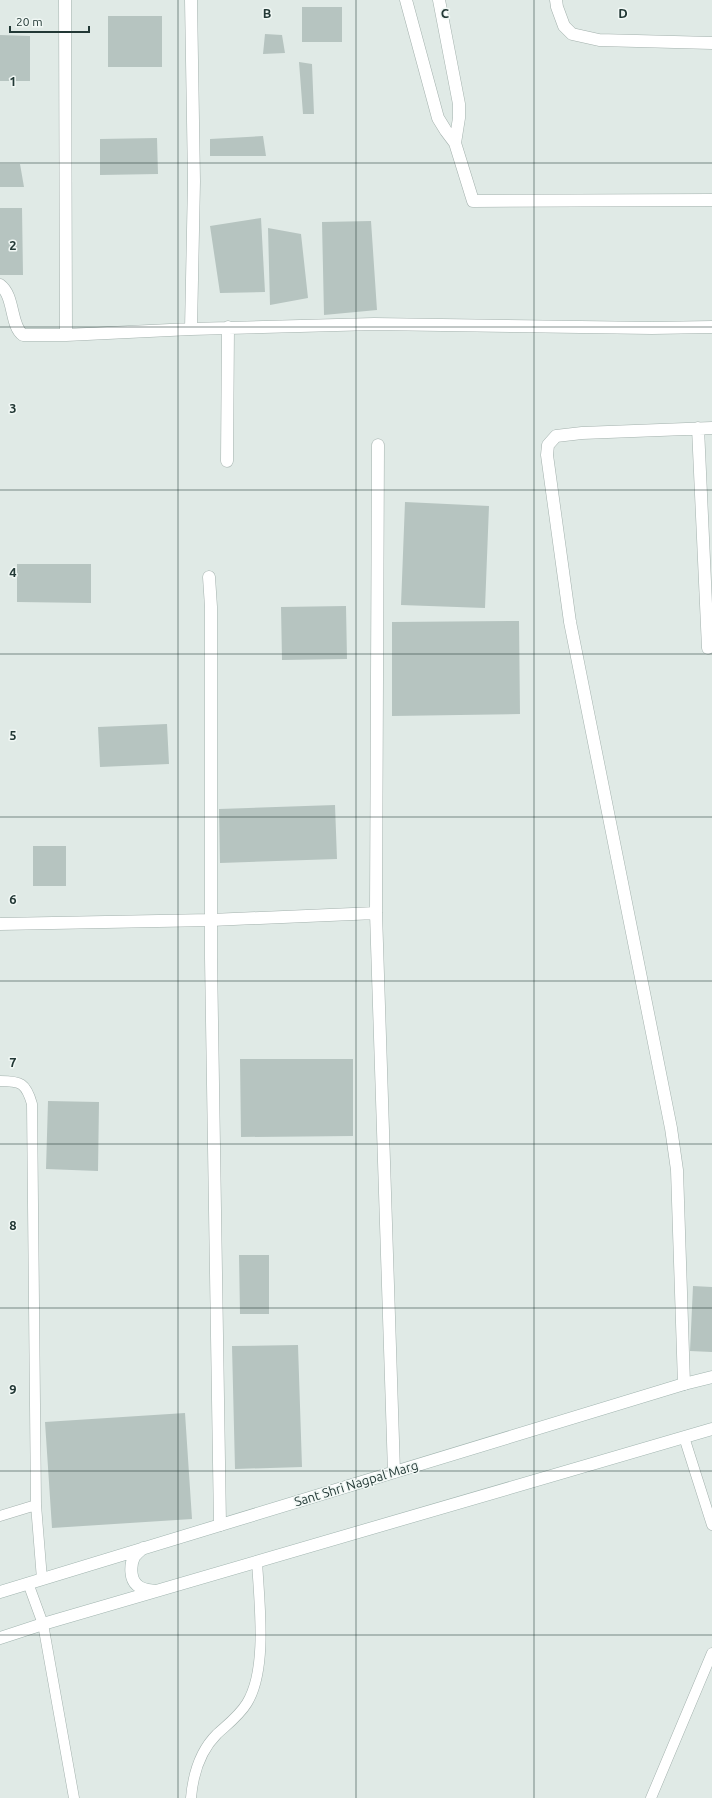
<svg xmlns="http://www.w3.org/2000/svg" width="712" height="1798" viewBox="0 0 712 1798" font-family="Ubuntu,sans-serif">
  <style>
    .building { fill: #b6c4c0 }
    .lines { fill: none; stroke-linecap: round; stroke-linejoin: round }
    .lane-casing { stroke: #a3b1ad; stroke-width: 11 }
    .street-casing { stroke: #a3b1ad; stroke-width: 13 }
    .secondary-casing { stroke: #a0b4af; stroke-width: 13 }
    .lane { stroke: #fff; stroke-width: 10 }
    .street { stroke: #fff; stroke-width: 12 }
    .secondary { stroke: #fff; stroke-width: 12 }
    .grid { fill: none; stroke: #223835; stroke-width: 1; stroke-opacity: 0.55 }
    .labels { text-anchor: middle; stroke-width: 3; stroke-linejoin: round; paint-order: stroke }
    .street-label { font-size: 13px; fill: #223835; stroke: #f0f7f4 }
    .grid-label { font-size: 13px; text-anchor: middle; font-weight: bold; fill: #223835; stroke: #f0f7f4; stroke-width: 3; stroke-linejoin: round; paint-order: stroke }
  </style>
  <rect width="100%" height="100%" fill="#e0eae6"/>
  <path class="building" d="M 302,7 L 342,7 L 342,42 L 302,42 Z
    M 108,16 L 162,16 L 162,67 L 108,67 Z
    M 265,34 L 282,35 L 285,53 L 263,54 Z
    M 0,35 L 30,36 L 30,81 L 0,81 Z
    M 299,62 L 312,64 L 314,114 L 303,114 Z
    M 263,136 L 266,156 L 210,156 L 210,139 Z
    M 157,138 L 158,174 L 100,175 L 100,139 Z
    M 0,164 L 20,164 L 24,187 L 0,187 Z
    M 0,208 L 22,208 L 23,275 L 0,275 Z
    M 261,218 L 265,292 L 220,293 L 210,226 Z
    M 371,221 L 377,310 L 324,315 L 322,222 Z
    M 268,228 L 301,234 L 308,298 L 270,305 Z
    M 405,502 L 489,506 L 485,608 L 401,605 Z
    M 17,564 L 91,564 L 91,603 L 17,602 Z
    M 346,606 L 347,659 L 282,660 L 281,607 Z
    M 519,621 L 520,714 L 392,716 L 392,622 Z
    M 167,724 L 169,764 L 100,767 L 98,727 Z
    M 335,805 L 337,859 L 220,863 L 219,809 Z
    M 33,846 L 66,846 L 66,886 L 33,886 Z
    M 240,1059 L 353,1059 L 353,1136 L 241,1137 Z
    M 48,1101 L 99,1102 L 98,1171 L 46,1169 Z
    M 239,1255 L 269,1255 L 269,1314 L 240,1314 Z
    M 693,1286 L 712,1287 L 712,1352 L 690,1351 Z
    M 298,1345 L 302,1467 L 235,1469 L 232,1346 Z
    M 185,1413 L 192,1519 L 52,1528 L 45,1422 Z"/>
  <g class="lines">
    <defs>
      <path id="lane" d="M 0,1081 C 21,1081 26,1083 32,1104 L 36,1505 L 42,1579
        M 684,1437 L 712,1525
        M 0,1516 L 36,1505
        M 28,1583 L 43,1624 L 74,1798
        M 191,1798 C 193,1774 200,1751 217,1734 C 228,1724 239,1716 247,1703 C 268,1669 259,1601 257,1561
        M 651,1798 L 712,1653"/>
      <path id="street" d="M 65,0 L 66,335
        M 191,0 L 194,181 L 191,329 L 374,324 L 652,328 L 712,327
        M 406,0 L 438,118 L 446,131 L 455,143 L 473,201 L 712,200
        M 439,0 L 459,104 L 459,118 L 455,143
        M 556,0 L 557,7 L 564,26 L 572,34 L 599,40 L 712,43
        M 0,285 C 15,296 10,326 23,335 L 66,335 L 191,329
        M 698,428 L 708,648
        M 378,445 L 376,913 L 394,1472
        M 227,461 L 228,327
        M 209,577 L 211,607 L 211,958 L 220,1525
        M 0,924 L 211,920 L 376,913
        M 684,1384 L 677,1170 L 671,1128 L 570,622 L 547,455 L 548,445 L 556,436 L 582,433 L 712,428"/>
      <path id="secondary" d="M 143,1548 C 140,1551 136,1554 134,1557 C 130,1565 130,1579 137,1585 C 142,1590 149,1590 155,1591
        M 0,1592 L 684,1384 L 712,1377
        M 0,1638 L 43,1624 L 712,1429"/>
    </defs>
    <use href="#lane" class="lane-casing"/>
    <use href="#street" class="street-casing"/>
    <use href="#secondary" class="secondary-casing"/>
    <use href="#lane" class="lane"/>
    <use href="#street" class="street"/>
    <use href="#secondary" class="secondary"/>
  </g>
  <path class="grid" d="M 178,0 L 178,1798M 356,0 L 356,1798M 534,0 L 534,1798M 0,163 L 712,163M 0,327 L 712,327M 0,490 L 712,490M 0,654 L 712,654M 0,817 L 712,817M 0,981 L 712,981M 0,1144 L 712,1144M 0,1308 L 712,1308M 0,1471 L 712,1471M 0,1635 L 712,1635"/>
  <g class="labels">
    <g class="street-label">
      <text transform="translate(356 1483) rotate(-17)" y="5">Sant Shri Nagpal Marg</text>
    </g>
  </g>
  <g class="grid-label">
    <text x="267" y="18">B</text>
    <text x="445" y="18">C</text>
    <text x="623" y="18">D</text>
    <text x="13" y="86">1</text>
    <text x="13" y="250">2</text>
    <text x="13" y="413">3</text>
    <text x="13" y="577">4</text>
    <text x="13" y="740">5</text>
    <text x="13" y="904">6</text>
    <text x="13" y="1067">7</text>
    <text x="13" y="1230">8</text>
    <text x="13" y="1394">9</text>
  </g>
  <path d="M10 26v6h79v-6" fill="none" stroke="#223835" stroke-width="2"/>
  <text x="16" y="26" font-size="12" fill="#223835" stroke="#f0f7f4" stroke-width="3" paint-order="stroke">20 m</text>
</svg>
